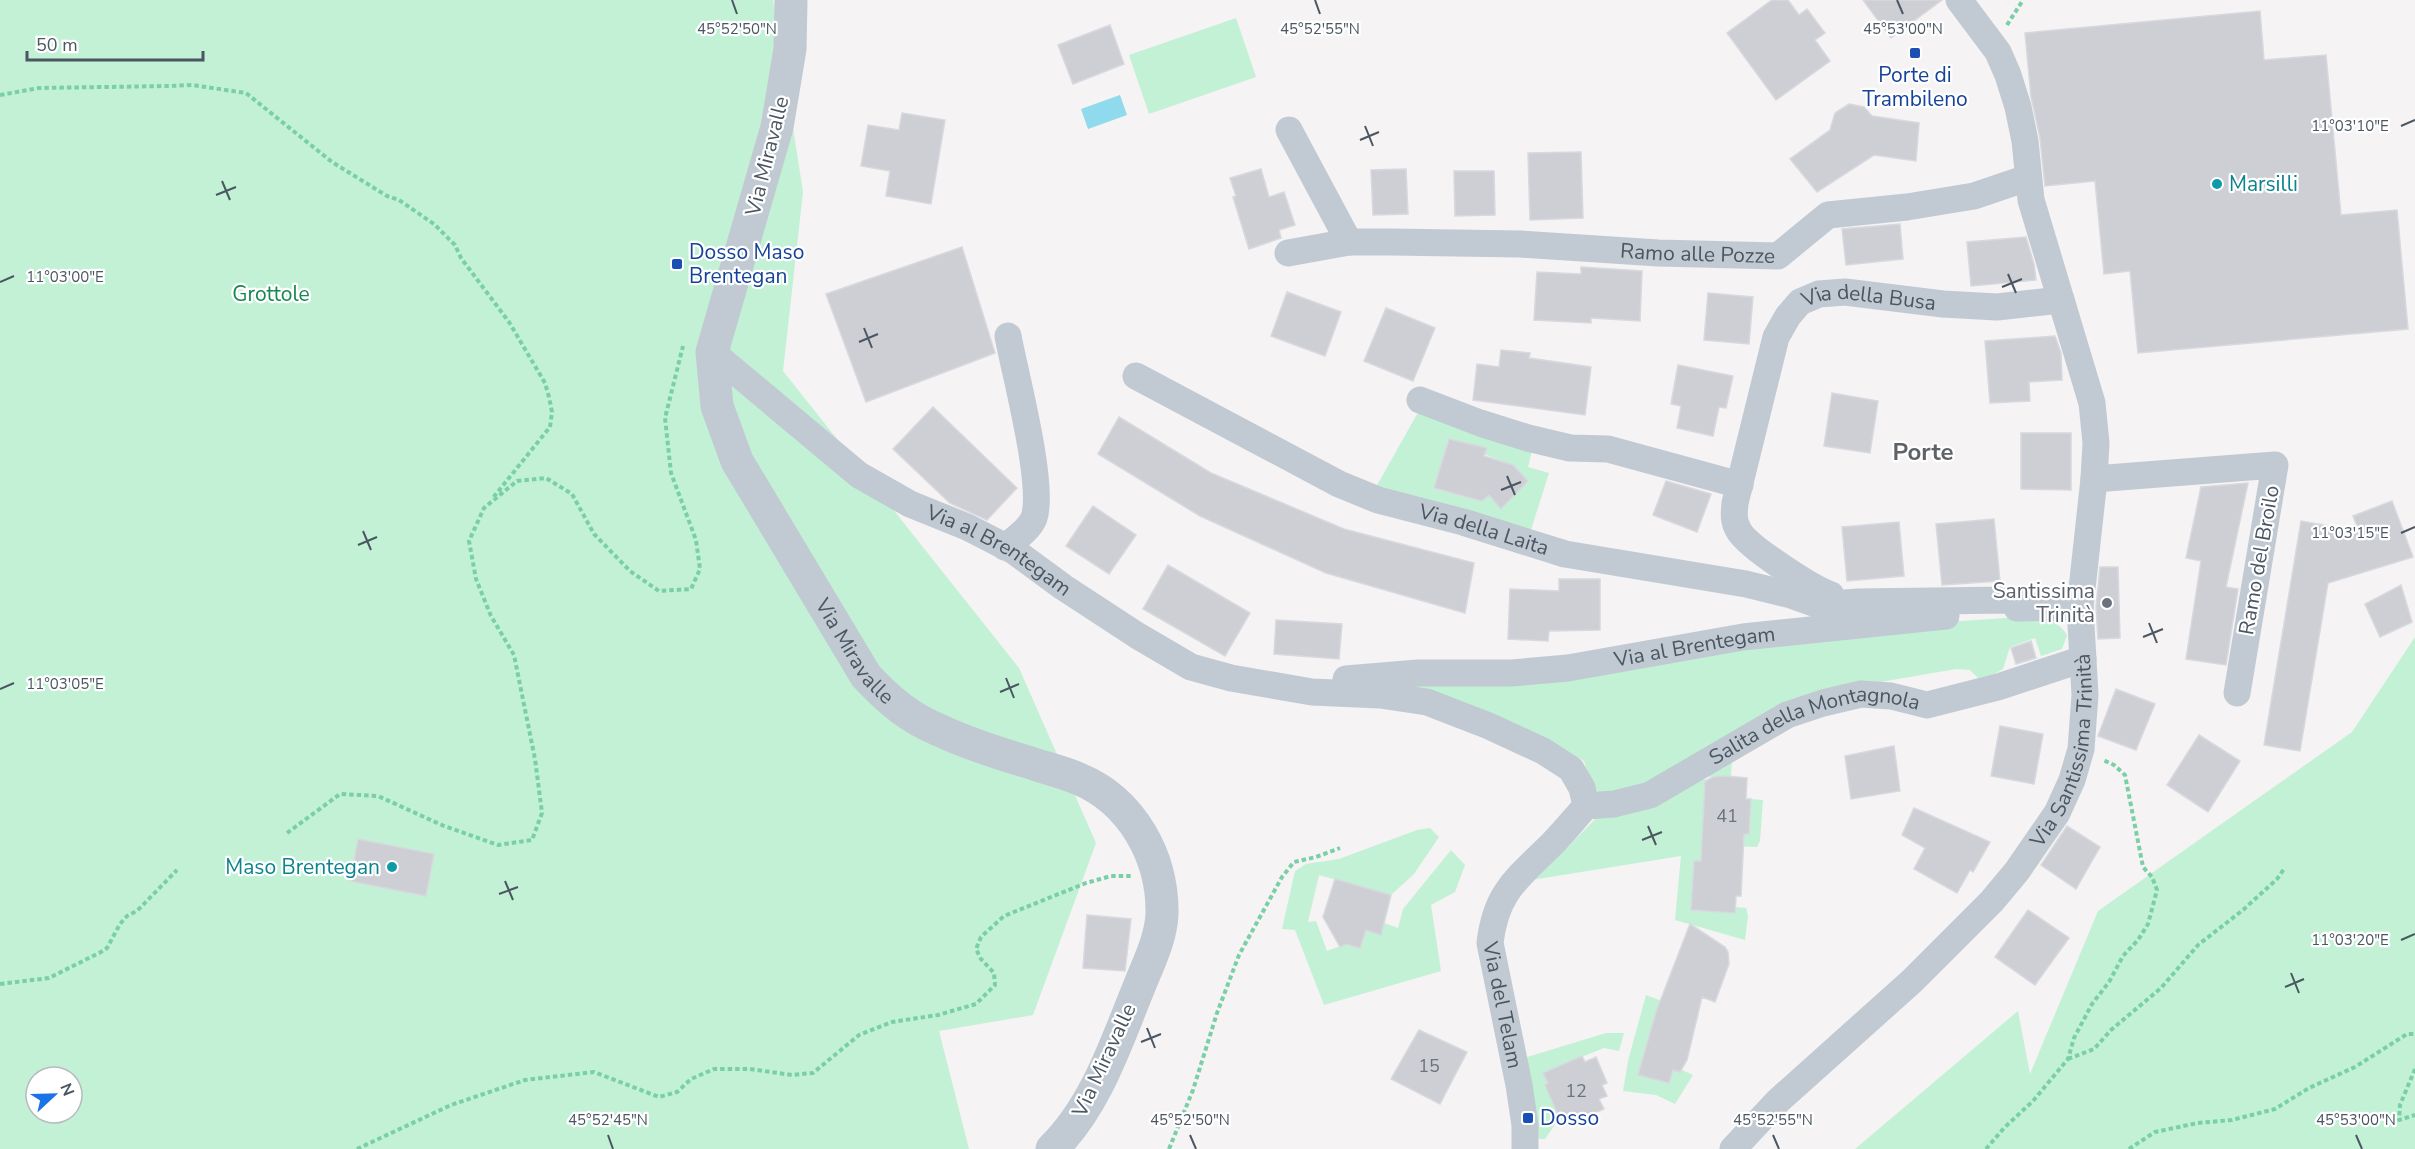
<svg xmlns="http://www.w3.org/2000/svg" width="2415" height="1149" viewBox="0 0 2415 1149" font-family="'Nunito Sans',sans-serif">
  <style>
    .green { fill: #c3f1d5; fill-rule: evenodd }
    .water { fill: #90daee }
    .building { fill: #cdcfd5; stroke: #d7d9de; stroke-width: 1.5 }
    .lines { fill: none; stroke-linecap: round; stroke-linejoin: round }
    .path { stroke: #7ad0a6; stroke-width: 4; stroke-dasharray: 4.5 3; stroke-linecap: butt }
    .minor { stroke: #c1cad2; stroke-width: 27 }
    .tertiary { stroke: #c1cad2; stroke-width: 33 }
    .ticks { fill: none; stroke: #4a5661; stroke-width: 2 }
    .transit-dot { fill: #1a4fb4; stroke: #fff; stroke-width: 2 }
    .culture-dot { fill: #0f9aa8; stroke: #fff; stroke-width: 2 }
    .worship-dot { fill: #6b7280; stroke: #fff; stroke-width: 2 }
    .labels { text-anchor: middle; stroke-width: 4.5; stroke-linejoin: round; paint-order: stroke }
    .number-label { font-size: 18px; fill: #6b747e }
    .transit-label { font-size: 21px; fill: #164399; stroke: #fff; text-anchor: start }
    .street-label { font-size: 21px; fill: #4a5661; stroke: #fff }
    .culture-label { font-size: 21px; fill: #0d838f; stroke: #fff; text-anchor: start }
    .park-label { font-size: 21px; fill: #17864f; stroke: #fff }
    .worship-label { font-size: 21px; fill: #5b616d; stroke: #fff; text-anchor: end }
    .quarter-label { font-size: 24px; font-weight: bold; fill: #5f6368; stroke: #fff }
    .ticks-label { font-size: 15px; text-anchor: middle; fill: #4a5661; stroke: #fff; stroke-width: 4.5; stroke-linejoin: round; paint-order: stroke }
  </style>
  <rect width="100%" height="100%" fill="#f5f3f3"/>
  <path class="green" d="M 0,0 L 773,0 L 803,192 L 783,371 L 1019,668 L 1096,843 L 1033,1015 L 939,1031 L 969,1149 L 0,1149 ZM 36,1077 L 72,1077 L 72,1113 L 36,1113 Z
    M 1236,18 L 1256,77 L 1149,114 L 1129,55 Z
    M 1421,407 L 1533,447 L 1528,467 L 1549,473 L 1529,536 L 1375,489 ZM 1448,439 L 1457,441 L 1456,444 L 1513,465 L 1528,481 L 1501,508 L 1489,495 L 1482,501 L 1435,489 Z
    M 2034,616 C 2048,619 2059,622 2067,635 L 2062,649 L 2041,656 L 2035,638 L 2010,647 L 2003,669 L 1991,676 L 1978,678 L 1970,670 L 1956,669 L 1869,684 L 1632,790 L 1599,793 L 1592,786 L 1584,761 L 1545,739 L 1375,681 L 1919,624 Z
    M 2415,637 L 2415,1149 L 1855,1149 L 2018,1011 L 2030,1074 L 2098,911 L 2352,732 Z
    M 1732,759 L 1731,776 L 1705,777 L 1703,833 L 1749,834 L 1751,799 L 1763,800 L 1760,841 L 1757,847 L 1731,846 L 1724,862 L 1694,861 L 1692,905 L 1709,911 L 1734,913 L 1735,907 L 1746,908 L 1748,916 L 1745,940 L 1675,920 L 1681,856 L 1525,881 L 1569,846 L 1600,814 Z
    M 1430,828 L 1439,837 L 1414,874 L 1391,895 L 1319,875 L 1308,922 L 1316,921 L 1327,951 L 1346,944 L 1360,948 L 1366,930 L 1380,934 L 1384,923 L 1398,928 L 1403,909 L 1451,850 L 1465,865 L 1455,892 L 1431,905 L 1441,971 L 1324,1005 L 1295,930 L 1282,929 L 1295,871 L 1306,864 L 1339,859 L 1417,830 Z
    M 1646,995 L 1699,1015 L 1696,1022 L 1656,1013 L 1669,1083 L 1673,1070 L 1680,1072 L 1682,1070 L 1693,1075 L 1675,1104 L 1656,1095 L 1623,1091 L 1628,1061 Z
    M 1606,1033 L 1624,1033 L 1619,1051 L 1604,1048 L 1544,1072 L 1548,1083 L 1545,1085 L 1557,1112 L 1561,1111 L 1564,1118 L 1556,1123 L 1545,1139 L 1539,1139 L 1534,1100 L 1524,1058 Z"/>
  <path class="water" d="M 1120,95 L 1127,115 L 1088,129 L 1081,109 Z"/>
  <path class="building" d="M 1772,0 L 1788,0 L 1799,15 L 1807,9 L 1825,33 L 1815,40 L 1830,61 L 1776,100 L 1727,33 Z
    M 1863,0 L 1942,0 L 1891,38 Z
    M 2260,11 L 2264,60 L 2326,55 L 2341,215 L 2397,210 L 2408,329 L 2138,353 L 2130,271 L 2104,274 L 2095,181 L 2045,186 L 2040,138 L 2031,97 L 2025,33 Z
    M 1110,25 L 1124,64 L 1073,84 L 1058,45 Z
    M 1849,104 L 1864,107 L 1872,116 L 1919,123 L 1916,161 L 1874,155 L 1817,192 L 1790,159 L 1830,130 L 1835,113 Z
    M 902,113 L 945,120 L 931,204 L 886,196 L 890,171 L 861,166 L 868,125 L 899,130 Z
    M 1581,152 L 1583,218 L 1530,220 L 1528,153 Z
    M 1261,169 L 1269,197 L 1284,192 L 1295,225 L 1279,230 L 1281,238 L 1249,249 L 1233,197 L 1236,196 L 1230,178 Z
    M 1406,169 L 1408,214 L 1373,215 L 1371,170 Z
    M 1454,171 L 1494,171 L 1495,215 L 1455,216 Z
    M 1900,224 L 1903,259 L 1846,265 L 1842,229 Z
    M 2026,237 L 2034,264 L 2036,280 L 1971,286 L 1967,242 Z
    M 962,247 L 995,353 L 866,402 L 826,294 Z
    M 1581,267 L 1642,271 L 1640,321 L 1591,318 L 1591,323 L 1534,320 L 1537,272 L 1581,274 Z
    M 1287,292 L 1341,312 L 1325,356 L 1271,336 Z
    M 1708,293 L 1753,297 L 1749,344 L 1704,340 Z
    M 1386,308 L 1435,328 L 1413,381 L 1364,361 Z
    M 2055,336 L 2061,353 L 2062,380 L 2029,382 L 2030,401 L 1990,403 L 1985,341 Z
    M 1501,350 L 1530,353 L 1529,358 L 1591,367 L 1585,415 L 1473,400 L 1477,364 L 1499,367 Z
    M 1678,365 L 1733,376 L 1726,408 L 1719,407 L 1713,436 L 1677,428 L 1681,406 L 1671,404 Z
    M 1832,393 L 1878,401 L 1870,453 L 1824,446 Z
    M 933,407 L 1017,488 L 987,520 L 950,503 L 893,449 Z
    M 1119,417 L 1211,473 L 1344,529 L 1474,563 L 1465,613 L 1326,573 L 1200,516 L 1098,454 Z
    M 2021,433 L 2071,433 L 2071,490 L 2021,489 Z
    M 1449,439 L 1487,448 L 1484,456 L 1513,465 L 1528,481 L 1501,509 L 1489,495 L 1482,501 L 1434,488 Z
    M 1666,481 L 1711,494 L 1697,532 L 1653,515 Z
    M 2248,483 L 2226,587 L 2238,589 L 2226,665 L 2186,659 L 2201,561 L 2186,558 L 2201,487 Z
    M 2392,501 L 2413,557 L 2328,583 L 2300,751 L 2264,745 L 2301,521 L 2359,531 L 2353,516 Z
    M 1093,506 L 1136,535 L 1109,574 L 1066,546 Z
    M 1994,519 L 2000,581 L 1942,585 L 1936,524 Z
    M 1899,522 L 1904,576 L 1847,581 L 1842,527 Z
    M 1168,565 L 1250,613 L 1225,656 L 1143,609 Z
    M 2100,567 L 2118,567 L 2120,638 L 2098,639 L 2096,607 Z
    M 1559,579 L 1600,579 L 1600,630 L 1549,631 L 1548,641 L 1508,639 L 1510,589 L 1559,591 Z
    M 2401,585 L 2412,622 L 2380,637 L 2365,604 Z
    M 1276,620 L 1342,624 L 1339,659 L 1274,654 Z
    M 2031,641 L 2036,658 L 2016,664 L 2011,648 Z
    M 2116,689 L 2155,704 L 2136,750 L 2098,736 Z
    M 2000,726 L 2043,734 L 2034,784 L 1991,776 Z
    M 2199,735 L 2240,761 L 2208,812 L 2167,785 Z
    M 1894,746 L 1900,791 L 1851,799 L 1845,756 Z
    M 1726,776 L 1747,778 L 1746,799 L 1751,799 L 1749,834 L 1744,834 L 1741,896 L 1736,896 L 1735,913 L 1691,910 L 1694,861 L 1701,861 L 1705,781 L 1713,777 Z
    M 1914,808 L 1990,842 L 1973,872 L 1970,870 L 1957,893 L 1914,869 L 1925,848 L 1902,835 Z
    M 2067,826 L 2100,847 L 2076,889 L 2041,865 Z
    M 358,839 L 434,854 L 426,896 L 350,881 Z
    M 1335,879 L 1391,895 L 1381,935 L 1366,930 L 1360,948 L 1346,944 L 1340,947 L 1323,917 Z
    M 2028,910 L 2069,938 L 2035,985 L 1995,957 Z
    M 1087,915 L 1131,919 L 1125,971 L 1083,968 Z
    M 1690,924 L 1725,947 L 1728,952 L 1729,964 L 1715,1002 L 1702,997 L 1687,1060 L 1680,1072 L 1673,1070 L 1669,1083 L 1638,1075 L 1656,1012 Z
    M 1419,1030 L 1467,1052 L 1440,1104 L 1391,1079 Z
    M 1582,1056 L 1585,1062 L 1596,1057 L 1607,1083 L 1602,1085 L 1607,1096 L 1599,1099 L 1604,1109 L 1567,1125 L 1561,1111 L 1557,1113 L 1545,1085 L 1548,1083 L 1543,1073 Z"/>
  <g class="lines">
    <path class="path" d="M 2007,25 L 2023,0
      M 0,95 L 39,88 L 169,86 L 192,85 L 246,93 L 332,162 L 387,196 L 399,200 L 434,224 L 455,245 L 461,258 L 509,322 L 545,383 L 549,397 L 552,412 L 550,427 L 492,499
      M 287,833 L 340,794 L 378,796 L 444,826 L 498,845 L 532,840 L 542,813 L 535,759 L 514,655 L 491,616 L 476,579 L 469,541 L 484,508 L 517,481 L 546,478 L 572,494 L 594,534 L 630,571 L 659,591 L 691,589 L 700,569 L 696,540 L 671,473 L 665,418 L 683,346
      M 0,984 L 49,978 L 101,952 L 107,948 L 120,924 L 127,916 L 137,911 L 177,870
      M 2068,1059 L 2094,1049 L 2111,1030 L 2161,988 L 2198,945 L 2243,910 L 2277,879 L 2284,869
      M 2415,1069 L 2400,1105 L 2399,1120 L 2415,1115
      M 357,1149 L 451,1105 L 525,1080 L 594,1072 L 659,1097 L 677,1092 L 691,1079 L 714,1069 L 750,1069 L 792,1075 L 813,1073 L 859,1035 L 892,1022 L 938,1015 L 976,1004 L 995,985 L 994,973 L 981,959 L 976,949 L 981,937 L 1004,916 L 1086,883 L 1111,876 L 1131,876
      M 1169,1149 L 1193,1090 L 1217,1013 L 1239,955 L 1282,877 L 1294,862 L 1316,857 L 1340,848
      M 1986,1149 L 2004,1128 L 2033,1101 L 2068,1059 L 2074,1038 L 2092,1004 L 2109,982 L 2123,956 L 2138,940 L 2148,924 L 2157,890 L 2152,877 L 2143,867 L 2125,775 L 2114,765 L 2103,760
      M 2129,1149 L 2155,1132 L 2198,1123 L 2232,1120 L 2275,1109 L 2309,1088 L 2355,1067 L 2407,1034 L 2415,1034"/>
    <g class="minor">
      <path d="M 1289,130 L 1349,242"/>
      <path id="s1" d="M 1288,253 L 1349,242 L 1391,242 L 1520,244 L 1658,253 L 1778,256 L 1828,215 L 1907,207 L 1974,196 L 2027,178"/>
      <path id="s2" d="M 712,352 L 859,475 L 910,504 L 967,527 L 1014,551 L 1063,587 L 1138,636 L 1191,667 L 1231,678 L 1312,692 L 1380,695 L 1427,702 L 1489,726 L 1543,751 L 1571,769 L 1582,788 L 1586,806 C 1575,818 1564,832 1552,844 C 1518,878 1496,891 1490,943 L 1519,1085 L 1525,1125 L 1525,1149"/>
      <path id="s3" d="M 1136,376 L 1339,484 L 1378,500 L 1463,522 L 1565,554 L 1746,584 L 1791,595 L 1819,605 L 1858,602 L 2008,600 L 2033,606"/>
      <path d="M 1420,400 L 1480,423 L 1528,438 L 1570,448 L 1608,449 L 1740,485"/>
      <path d="M 2094,479 L 2275,465 L 2237,693"/>
      <path d="M 1005,547 C 1015,539 1029,530 1034,518 C 1045,485 1015,374 1008,336"/>
      <path id="s4" d="M 1831,595 C 1813,589 1748,547 1739,531 C 1733,521 1734,514 1735,503 L 1776,337 L 1788,316 L 1800,302 L 1819,294 L 1845,292 L 1943,304 L 1997,307 L 2061,300"/>
      <path d="M 2017,608 L 2080,607"/>
      <path id="s5" d="M 1346,679 L 1418,673 L 1512,673 L 1568,668 L 1743,637 L 1946,616"/>
      <path id="s6" d="M 1586,806 L 1614,804 L 1650,795 L 1787,715 L 1823,703 L 1861,694 L 1891,696 L 1927,705 L 1998,687 L 2083,659"/>
      <path id="s7" d="M 1733,1149 L 1778,1101 L 1912,981 L 1992,901 L 2017,871 L 2057,813 L 2072,780 L 2081,749 L 2085,695 L 2080,607 L 2094,479 L 2096,443 L 2092,403 L 2031,200 L 2025,141 L 2018,107 L 2008,75 L 1998,52 L 1959,0"/>
    </g>
    <path class="tertiary" id="s8" d="M 791,0 L 790,49 L 777,127 L 712,352 L 717,406 L 737,461 L 866,676 C 884,695 902,712 926,724 C 954,738 997,753 1028,762 C 1045,768 1063,772 1079,779 C 1132,801 1163,857 1162,914 C 1161,939 1148,964 1139,987 C 1116,1043 1096,1106 1052,1149"/>
  </g>
  <path class="ticks" d="M 732,0 L 737,14M 1315,0 L 1320,14M 1897,0 L 1903,14M 1365,126 L 1373,146M 2401,126 L 2415,120M 1360,140 L 1379,132M 222,181 L 230,200M 216,195 L 236,187M 2008,274 L 2016,293M 0,282 L 14,276M 2002,287 L 2022,279M 864,328 L 872,348M 859,342 L 878,334M 1507,476 L 1515,495M 1501,490 L 1521,482M 363,531 L 371,550M 2401,533 L 2415,527M 358,545 L 377,537M 2149,623 L 2157,643M 2143,637 L 2163,629M 1006,678 L 1014,698M 0,689 L 14,683M 1000,692 L 1019,684M 1648,826 L 1656,845M 1642,840 L 1662,832M 505,881 L 513,900M 499,894 L 518,887M 2401,940 L 2415,934M 2291,973 L 2299,993M 2285,987 L 2304,979M 1147,1028 L 1155,1048M 1141,1042 L 1161,1034M 608,1135 L 613,1149M 1190,1135 L 1196,1149M 1773,1135 L 1779,1149M 2356,1135 L 2362,1149"/>
  <g class="transit-dot">
    <rect x="1909" y="47" width="12" height="12" rx="3"/>
    <rect x="671" y="258" width="12" height="12" rx="3"/>
    <rect x="1522" y="1112" width="12" height="12" rx="3"/>
  </g>
  <g class="culture-dot">
    <circle cx="2217" cy="184" r="6"/>
    <circle cx="392" cy="867" r="6"/>
  </g>
  <circle class="worship-dot" cx="2107" cy="603" r="6"/>
  <g class="labels">
    <g class="number-label">
      <text x="1727" y="822">41</text>
      <text x="1429" y="1072">15</text>
      <text x="1576" y="1097">12</text>
    </g>
    <g class="transit-label">
      <text x="1915" y="82" text-anchor="middle">Porte di<tspan x="1915" dy="24">Trambileno</tspan></text>
      <text x="689" y="259">Dosso Maso<tspan x="689" dy="24">Brentegan</tspan></text>
      <text x="1540" y="1125">Dosso</text>
    </g>
    <g class="street-label">
      <text transform="translate(767 156) rotate(-76)" y="7">Via Miravalle</text>
      <text dy="7" stroke="none"><textPath href="#s1" startOffset="411">Ramo alle Pozze</textPath></text>
      <text dy="7" stroke="none"><textPath href="#s4" startOffset="426">Via della Busa</textPath></text>
      <text dy="7" stroke="none"><textPath href="#s3" startOffset="382">Via della Laita</textPath></text>
      <text dy="7" stroke="none"><textPath href="#s2" startOffset="351">Via al Brentegam</textPath></text>
      <text transform="translate(2259 560) rotate(-80)" y="7">Ramo del Broilo</text>
      <text dy="7" stroke="none"><textPath href="#s5" startOffset="351">Via al Brentegam</textPath></text>
      <text dy="7" stroke="none"><textPath href="#s8" startOffset="699">Via Miravalle</textPath></text>
      <text dy="7" stroke="none"><textPath href="#s6" startOffset="248">Salita della Montagnola</textPath></text>
      <text dy="7" stroke="none"><textPath href="#s7" startOffset="531">Via Santissima Trinità</textPath></text>
      <text dy="7" stroke="none"><textPath href="#s2" startOffset="1250">Via del Telam</textPath></text>
      <text transform="translate(1104 1060) rotate(-65)" y="7">Via Miravalle</text>
    </g>
    <g class="culture-label">
      <text x="2229" y="191">Marsilli</text>
      <text x="380" y="874" text-anchor="end">Maso Brentegan</text>
    </g>
    <g class="park-label">
      <text x="271" y="301">Grottole</text>
    </g>
    <g class="worship-label">
      <text x="2095" y="598">Santissima<tspan x="2095" dy="24">Trinità</tspan></text>
    </g>
    <g class="quarter-label">
      <text x="1923" y="460">Porte</text>
    </g>
  </g>
  <g class="ticks-label">
    <text x="737" y="34">45°52'50"N</text>
    <text x="1320" y="34">45°52'55"N</text>
    <text x="1903" y="34">45°53'00"N</text>
    <text x="2350" y="131">11°03'10"E</text>
    <text x="65" y="282">11°03'00"E</text>
    <text x="2350" y="538">11°03'15"E</text>
    <text x="65" y="689">11°03'05"E</text>
    <text x="2350" y="945">11°03'20"E</text>
    <text x="608" y="1125">45°52'45"N</text>
    <text x="1190" y="1125">45°52'50"N</text>
    <text x="1773" y="1125">45°52'55"N</text>
    <text x="2356" y="1125">45°53'00"N</text>
  </g>
  <g transform="translate(54 1095) rotate(68)"><circle r="28" fill="#ffffff" stroke="#b7bbc0" stroke-width="1.5"/>
  <path d="M0-4.5L10 22L0 15L-10 22Z" fill="#1a73e8"/>
  <text y="-9" font-size="16" font-weight="bold" text-anchor="middle" fill="#4a5661">N</text>
  </g>
  <path d="M27 51v9h176v-9" fill="none" stroke="#4a5661" stroke-width="3"/>
  <text x="36" y="51" font-size="18" fill="#4a5661" stroke="#ffffff" stroke-width="4.5" paint-order="stroke">50 m</text>
</svg>
